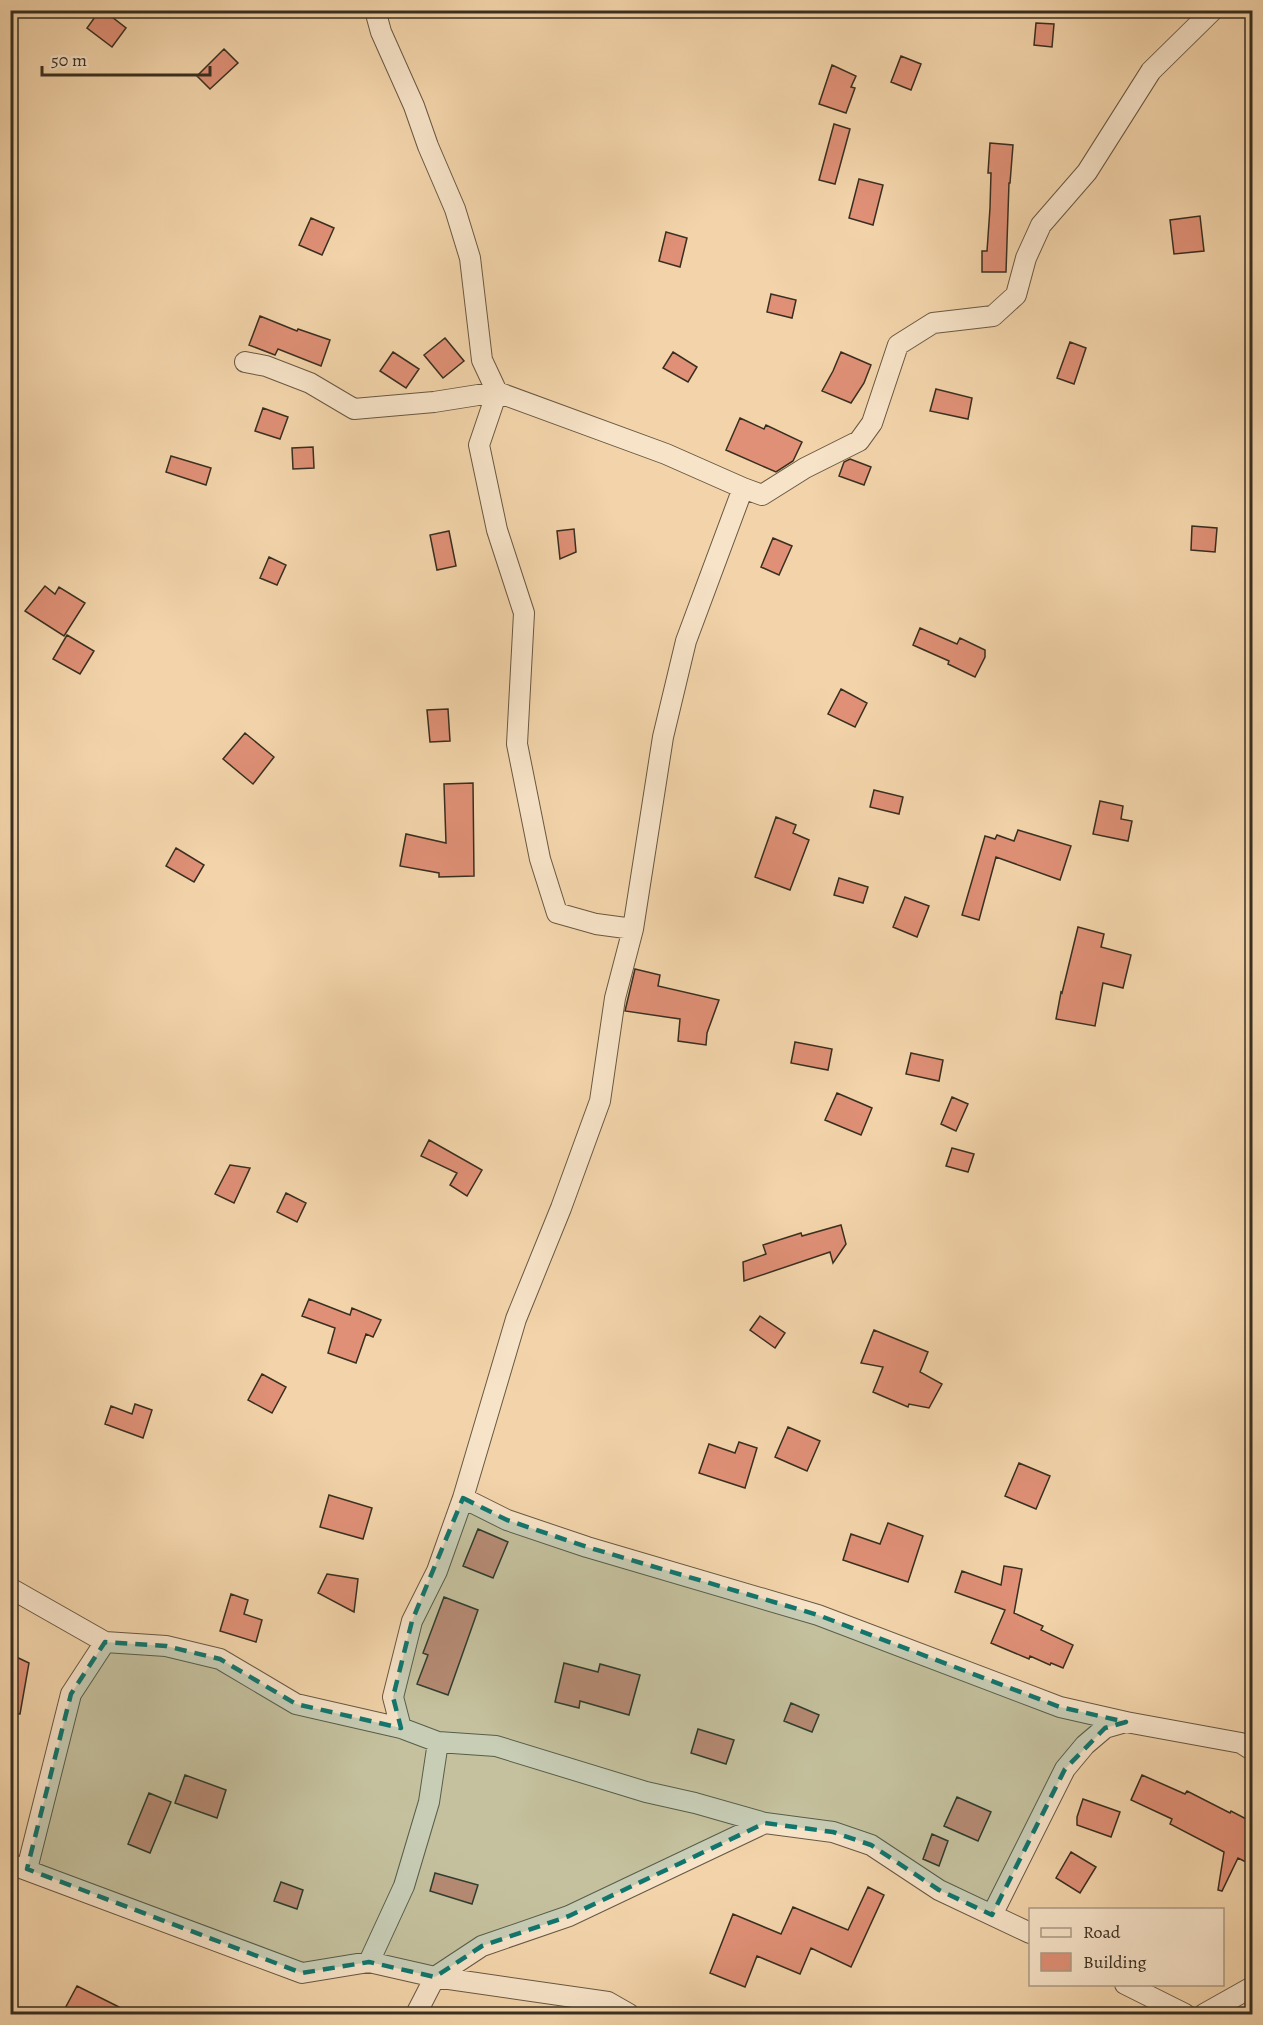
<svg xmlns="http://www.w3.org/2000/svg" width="1263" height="2025" viewBox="0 0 1263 2025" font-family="Alegreya,serif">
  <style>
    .building { fill: #df9076; stroke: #392f20; stroke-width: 1.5 }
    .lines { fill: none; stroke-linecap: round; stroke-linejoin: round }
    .minor-casing { stroke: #685842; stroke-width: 22 }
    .minor { stroke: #f7e3c8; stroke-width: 20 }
    .marked { fill: #0f766e; fill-opacity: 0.2; stroke: #0f766e; stroke-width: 4.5; stroke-dasharray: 12 8; stroke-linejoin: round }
  </style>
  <rect width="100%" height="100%" fill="#f3d4aa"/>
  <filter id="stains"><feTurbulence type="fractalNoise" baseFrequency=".00333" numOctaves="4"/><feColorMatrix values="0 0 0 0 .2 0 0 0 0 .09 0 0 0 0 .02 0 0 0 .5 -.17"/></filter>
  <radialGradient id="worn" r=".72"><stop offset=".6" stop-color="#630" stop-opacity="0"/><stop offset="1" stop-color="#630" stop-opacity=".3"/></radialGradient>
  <path class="building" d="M 100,10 L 103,10 L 126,28 L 112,47 L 87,28 Z
    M 1036,23 L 1054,24 L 1052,47 L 1034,45 Z
    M 224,49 L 238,63 L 210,89 L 197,76 Z
    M 901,56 L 921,64 L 911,90 L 891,82 Z
    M 832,65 L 856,76 L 851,87 L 855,88 L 846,113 L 819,104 Z
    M 834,124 L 850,129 L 835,184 L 819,180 Z
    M 990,143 L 1013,145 L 1010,183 L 1009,183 L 1006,272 L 982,272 L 982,251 L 987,251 L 990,208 L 991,173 L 988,173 Z
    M 859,179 L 883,185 L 873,225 L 849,218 Z
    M 1200,216 L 1204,251 L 1174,254 L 1170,220 Z
    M 311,218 L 334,228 L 322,255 L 299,245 Z
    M 666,232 L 687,238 L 680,267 L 659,261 Z
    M 771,294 L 796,300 L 792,318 L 767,312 Z
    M 260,316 L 297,331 L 298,329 L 330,340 L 321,366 L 278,349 L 275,355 L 249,345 Z
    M 445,338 L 464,361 L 443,378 L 424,355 Z
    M 1070,342 L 1086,348 L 1074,384 L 1057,378 Z
    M 393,352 L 419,369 L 406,388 L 380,371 Z
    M 673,352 L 697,367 L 688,382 L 663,368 Z
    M 841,352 L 871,365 L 864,383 L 851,403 L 822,391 L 833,371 Z
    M 936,389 L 972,398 L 968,419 L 930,411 Z
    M 263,408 L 288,417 L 280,439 L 255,431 Z
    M 740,418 L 764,429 L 766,425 L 802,442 L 793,461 L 776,472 L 726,450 Z
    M 313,447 L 314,468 L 293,469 L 292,448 Z
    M 171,456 L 211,468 L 206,485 L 166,472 Z
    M 850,459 L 871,467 L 864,485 L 839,476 L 844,462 Z
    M 1192,526 L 1217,528 L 1215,552 L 1191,550 Z
    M 574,529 L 576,552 L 560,559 L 557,531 Z
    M 449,531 L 456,566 L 437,570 L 430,535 Z
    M 773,538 L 792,546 L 779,575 L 761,567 Z
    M 269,557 L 286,565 L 277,585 L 260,578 Z
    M 45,586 L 55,594 L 59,587 L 85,603 L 64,636 L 25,611 Z
    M 920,628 L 957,644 L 960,638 L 985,650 L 985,657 L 975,677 L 948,664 L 949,661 L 913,645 Z
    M 67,635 L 94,651 L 80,674 L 53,659 Z
    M 841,689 L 867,703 L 855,727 L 828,714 Z
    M 448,709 L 450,741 L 430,742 L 427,710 Z
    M 245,733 L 274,757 L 253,784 L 223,759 Z
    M 473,783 L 474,876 L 439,877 L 439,873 L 400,866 L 406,834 L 446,843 L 444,784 Z
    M 874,790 L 903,797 L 899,814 L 870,807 Z
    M 1100,801 L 1123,806 L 1121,819 L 1132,821 L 1128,841 L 1093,834 Z
    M 776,817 L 796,825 L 793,833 L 809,840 L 790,890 L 755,877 Z
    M 1018,830 L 1071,846 L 1060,880 L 996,857 L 979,920 L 962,915 L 985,836 L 995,839 L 997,835 L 1014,841 Z
    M 176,848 L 204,865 L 194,882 L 166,866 Z
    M 839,878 L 868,887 L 863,903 L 834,895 Z
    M 905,897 L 929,906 L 917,937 L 893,927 Z
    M 1078,927 L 1104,934 L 1101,947 L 1131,955 L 1123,988 L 1103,983 L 1095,1026 L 1056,1019 L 1061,992 L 1062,993 Z
    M 635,969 L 660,975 L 658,986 L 719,1000 L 707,1033 L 706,1045 L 678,1041 L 680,1019 L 625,1011 Z
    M 795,1042 L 832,1049 L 828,1070 L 791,1063 Z
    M 911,1053 L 943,1060 L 939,1081 L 906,1074 Z
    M 837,1093 L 872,1108 L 861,1135 L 825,1120 Z
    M 952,1097 L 968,1104 L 956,1131 L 941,1124 Z
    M 429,1140 L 482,1170 L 467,1196 L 450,1185 L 457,1173 L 421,1156 Z
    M 952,1148 L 974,1154 L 968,1172 L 946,1166 Z
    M 230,1165 L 250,1168 L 234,1203 L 215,1194 Z
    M 286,1193 L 306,1203 L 297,1222 L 277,1212 Z
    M 841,1225 L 846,1244 L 833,1263 L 830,1252 L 744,1281 L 743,1262 L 766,1254 L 763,1245 L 801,1233 L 802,1236 Z
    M 309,1299 L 350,1315 L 352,1308 L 381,1320 L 373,1337 L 366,1334 L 356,1363 L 328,1353 L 335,1328 L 302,1316 Z
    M 760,1316 L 785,1333 L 775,1348 L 750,1330 Z
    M 874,1330 L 928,1352 L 920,1372 L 942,1384 L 929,1408 L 909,1404 L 908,1407 L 873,1392 L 883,1367 L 861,1363 Z
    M 262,1374 L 286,1387 L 272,1413 L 248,1400 Z
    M 135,1404 L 152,1410 L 143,1438 L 105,1424 L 111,1406 L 132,1414 Z
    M 788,1427 L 820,1441 L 807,1471 L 775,1457 Z
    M 739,1442 L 757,1448 L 745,1488 L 699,1473 L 709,1444 L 735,1453 Z
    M 1019,1463 L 1050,1476 L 1036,1509 L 1005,1496 Z
    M 329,1495 L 372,1508 L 363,1539 L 320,1527 Z
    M 888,1523 L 923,1536 L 908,1582 L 843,1560 L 851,1534 L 880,1544 Z
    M 478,1529 L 508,1542 L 493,1578 L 463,1566 Z
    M 1004,1566 L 1022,1569 L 1014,1613 L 1043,1626 L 1041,1630 L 1073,1645 L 1063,1668 L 1051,1663 L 1050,1665 L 1030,1656 L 1029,1659 L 991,1643 L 1005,1610 L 955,1592 L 962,1571 L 1001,1585 Z
    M 327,1574 L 358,1579 L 354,1612 L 318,1593 Z
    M 231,1594 L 248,1600 L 244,1614 L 262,1620 L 256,1642 L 220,1631 Z
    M 444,1597 L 478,1610 L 448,1695 L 417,1684 L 428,1655 L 423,1653 Z
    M 10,1654 L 29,1663 L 20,1714 L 10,1713 Z
    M 564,1663 L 598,1672 L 600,1664 L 640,1675 L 629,1715 L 580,1701 L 579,1708 L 555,1702 Z
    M 791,1703 L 819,1715 L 812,1732 L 784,1721 Z
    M 698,1729 L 734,1740 L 726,1764 L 691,1753 Z
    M 185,1775 L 226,1790 L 217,1818 L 175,1803 Z
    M 1142,1775 L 1185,1794 L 1187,1791 L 1230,1813 L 1231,1811 L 1252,1822 L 1252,1865 L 1238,1858 L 1222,1891 L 1218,1890 L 1224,1852 L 1170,1824 L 1172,1819 L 1131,1800 Z
    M 149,1793 L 171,1802 L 150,1853 L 128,1844 Z
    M 957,1797 L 991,1812 L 978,1841 L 944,1826 Z
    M 1083,1799 L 1120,1812 L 1111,1837 L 1077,1825 L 1077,1817 Z
    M 932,1834 L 948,1841 L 939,1866 L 923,1859 Z
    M 1071,1852 L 1096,1867 L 1080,1893 L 1056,1878 Z
    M 435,1873 L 478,1885 L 472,1904 L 430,1891 Z
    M 281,1882 L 303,1890 L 297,1909 L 274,1901 Z
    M 868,1887 L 884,1895 L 851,1967 L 811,1948 L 800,1974 L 757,1956 L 745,1987 L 710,1973 L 733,1914 L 781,1934 L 793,1907 L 848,1930 Z
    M 77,1986 L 133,2014 L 62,2014 Z"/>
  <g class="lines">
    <defs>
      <path id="minor" d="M 375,10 L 381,32 L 414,106 L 428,146 L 455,209 L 470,258 L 482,360 L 497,392 L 479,445 L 497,530 L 524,613 L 517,744 L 540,859 L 557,913 L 596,924 L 633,929
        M 245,362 L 266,366 L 310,383 L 354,409 L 434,402 L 497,392 L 666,454 L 743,488
        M 463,1498 L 507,1520 L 587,1547 L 818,1615 L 1060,1707 L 1126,1722 L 1241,1743 L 1252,1750
        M 10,1588 L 105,1642 L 71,1694 L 27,1869
        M 105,1642 L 166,1646 L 220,1659 L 296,1704 L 401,1728 L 438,1742 L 496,1746 L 646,1792 L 695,1803 L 765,1823 L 833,1832 L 871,1845 L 939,1890 L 1030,1933
        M 401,1728 L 393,1697 L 412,1621 L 437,1571 L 463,1498 L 516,1319 L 561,1208 L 600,1101 L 615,998 L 633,929 L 663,737 L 686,641 L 743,488 L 762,495 L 805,468 L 859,441 L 872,423 L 898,345 L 933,323 L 993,316 L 1016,295 L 1026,258 L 1041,225 L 1087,172 L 1151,71 L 1213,10
        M 10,1864 L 302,1973 L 369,1962 L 435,1977 L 608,2002 L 629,2014
        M 992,1915 L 1065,1769 L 1085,1745 L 1105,1728 L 1126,1722
        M 369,1962 L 404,1886 L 429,1802 L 438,1742
        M 1125,1984 L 1185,2014
        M 416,2014 L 435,1977 L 482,1946 L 569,1916 L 765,1823
        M 1204,2014 L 1252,1987"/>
    </defs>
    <use href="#minor" class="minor-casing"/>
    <use href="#minor" class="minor"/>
  </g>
  <path class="marked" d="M 463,1498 L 507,1520 L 587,1547 L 818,1615 L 1060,1707 L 1126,1722 L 1105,1728 L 1065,1769 L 992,1915 L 939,1890 L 871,1845 L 833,1832 L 765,1823 L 569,1916 L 482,1946 L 435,1977 L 369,1962 L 302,1973 L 27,1869 L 71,1694 L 105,1642 L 166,1646 L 220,1659 L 296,1704 L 401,1728 L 393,1697 L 412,1621 Z"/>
  <rect width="1263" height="2025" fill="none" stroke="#f3d4aa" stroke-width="36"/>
  <rect x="12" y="12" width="1239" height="2001" fill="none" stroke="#392f20" stroke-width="3"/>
  <rect x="18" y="18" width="1227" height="1989" fill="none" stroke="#392f20" stroke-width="1.5"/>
  <rect x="1029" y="1908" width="195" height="78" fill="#f7e3c8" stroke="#ab9b85" stroke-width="1.5"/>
  <rect x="1041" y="1928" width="30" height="9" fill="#f7e3c8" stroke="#ab9b85" stroke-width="1.5"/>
  <text x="1083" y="1938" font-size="18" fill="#392f20">Road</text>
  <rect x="1041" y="1953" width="30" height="18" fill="#df9076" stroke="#ab9b85" stroke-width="1.5"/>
  <text x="1083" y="1968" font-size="18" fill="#392f20">Building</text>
  <path d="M42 66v9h168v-9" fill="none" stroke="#392f20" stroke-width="3"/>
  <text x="51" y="66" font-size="18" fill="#392f20" stroke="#f7e3c8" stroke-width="4.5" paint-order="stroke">50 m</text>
  <rect width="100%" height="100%" filter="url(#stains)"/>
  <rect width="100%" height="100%" fill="url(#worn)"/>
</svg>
